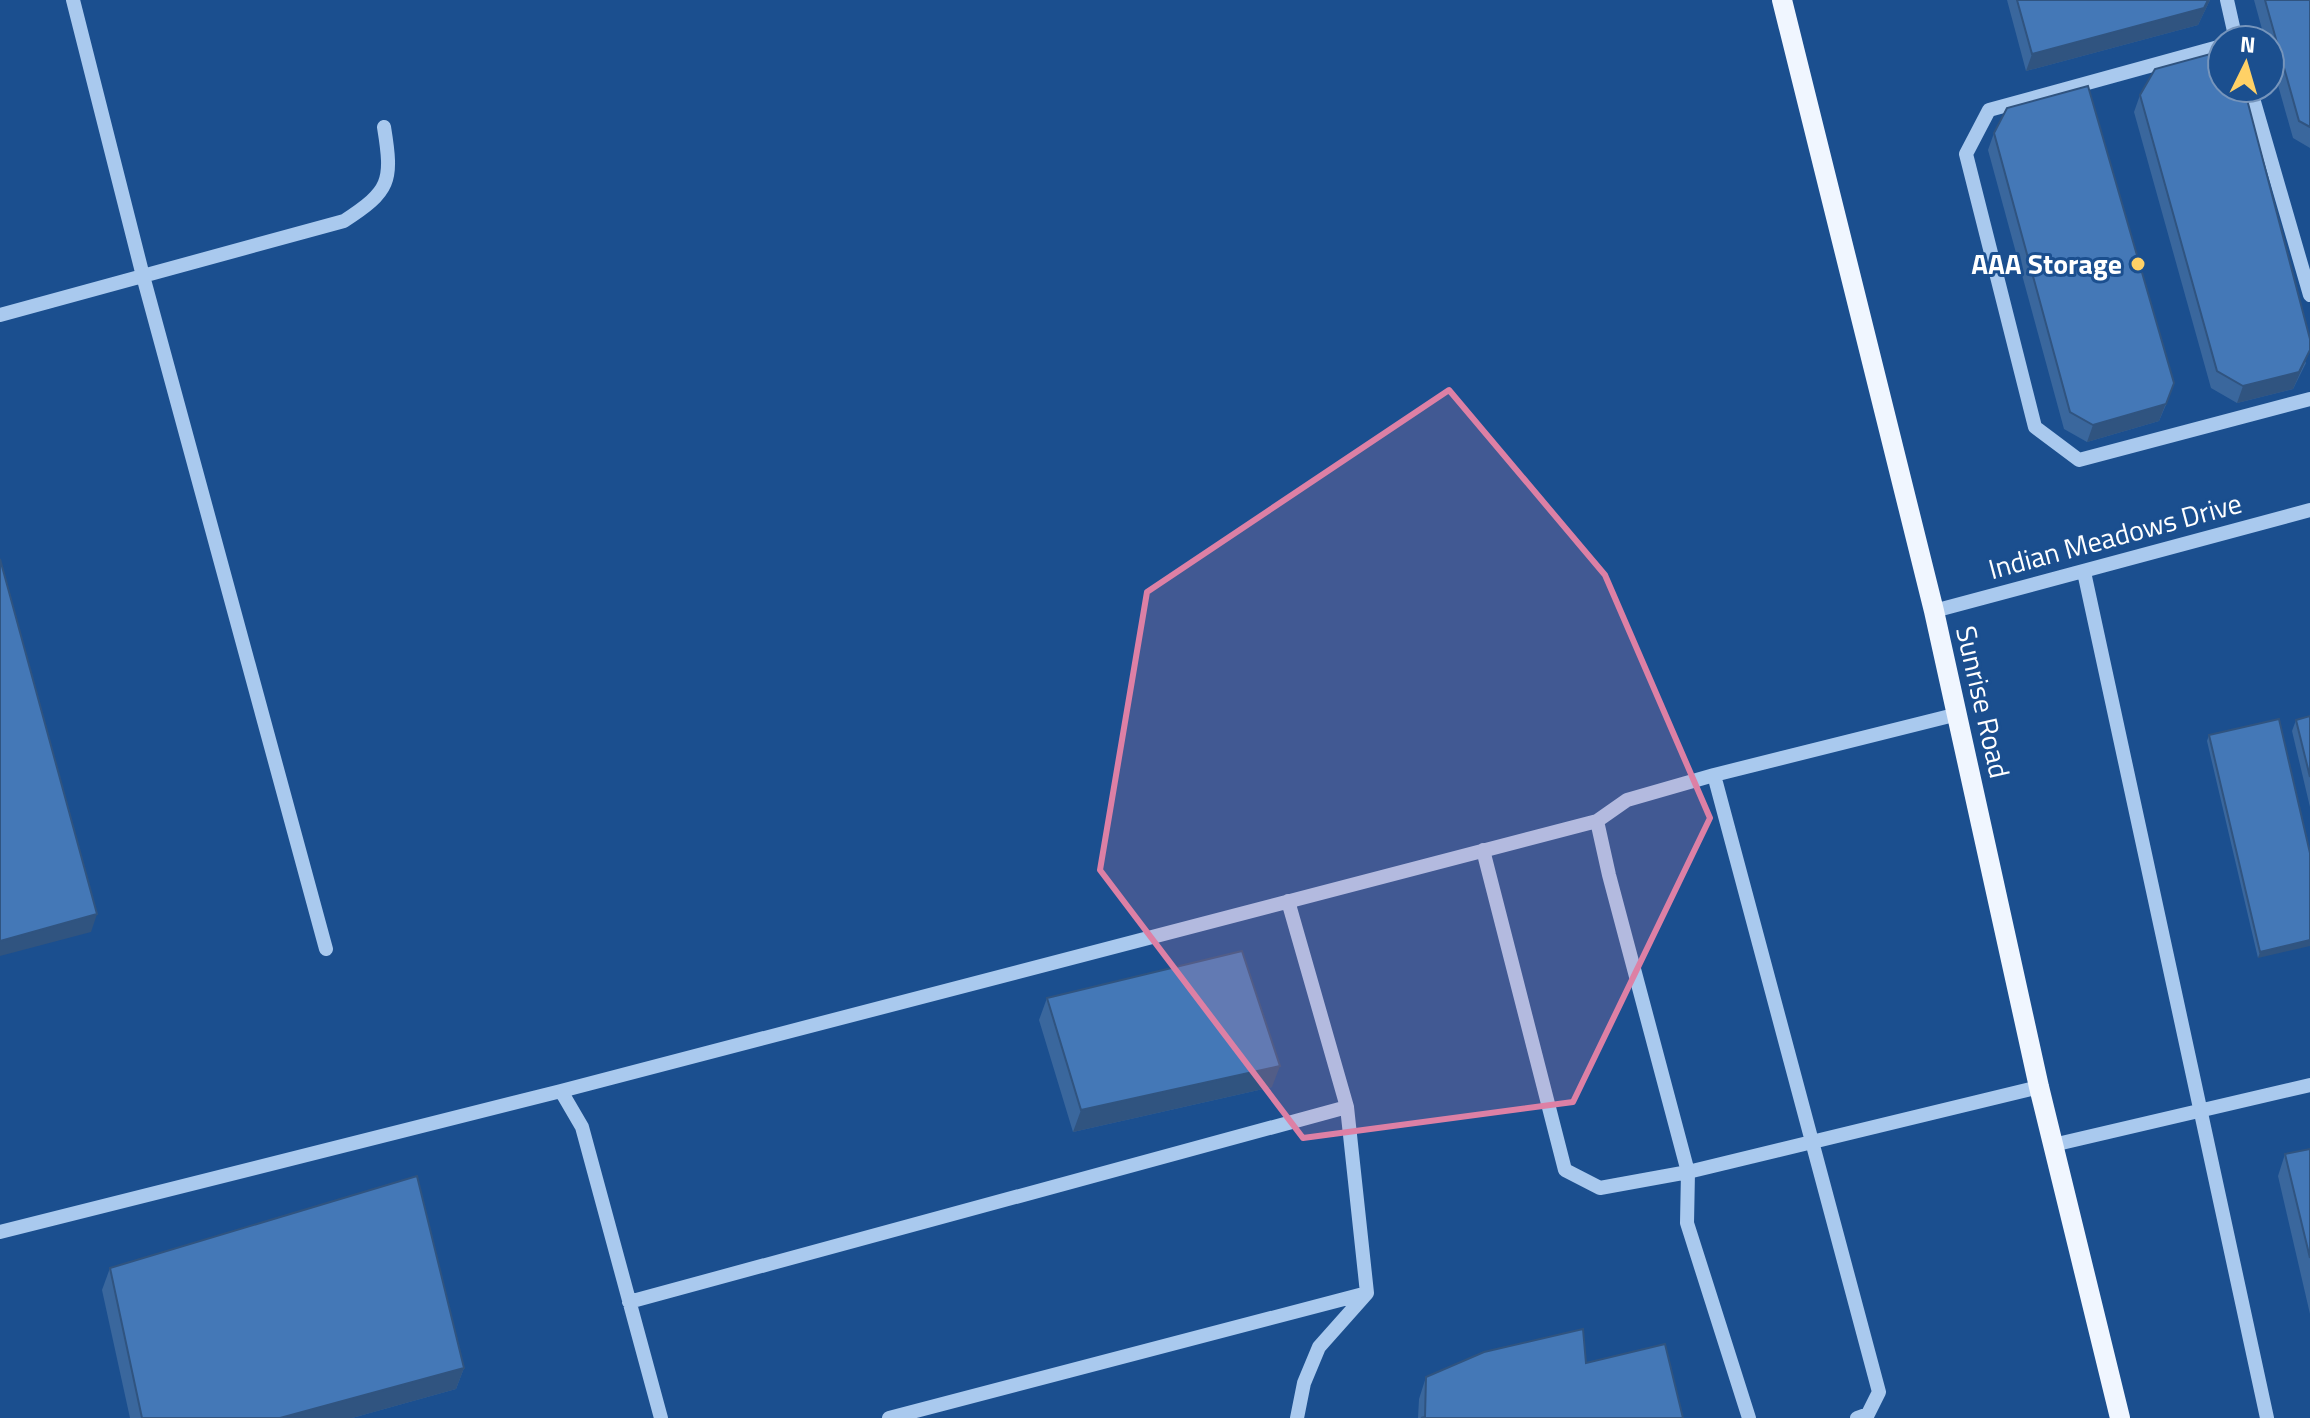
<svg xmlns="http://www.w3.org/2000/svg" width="2310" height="1418" viewBox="0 0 2310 1418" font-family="'Titillium Web',sans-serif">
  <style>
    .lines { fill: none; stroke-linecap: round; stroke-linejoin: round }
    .minor { stroke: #a9c9ee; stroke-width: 14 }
    .major { stroke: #f0f6ff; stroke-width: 20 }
    .wall { fill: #3a679d }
    .shaded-wall { fill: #305480 }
    .building { fill: #4478b7; stroke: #305480; stroke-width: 2 }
    .marked { fill: #dd80a5; fill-opacity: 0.2; stroke: #dd80a5; stroke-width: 6; stroke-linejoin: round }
    .poi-dot { fill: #ffd166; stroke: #1b4f8f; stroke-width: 3 }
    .labels { text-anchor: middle; stroke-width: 6; stroke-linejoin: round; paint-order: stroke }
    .poi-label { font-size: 28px; font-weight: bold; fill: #fff; stroke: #1b4f8f; text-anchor: end }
    .street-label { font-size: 28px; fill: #fff; stroke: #1b4f8f }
  </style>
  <rect width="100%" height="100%" fill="#1b4f8f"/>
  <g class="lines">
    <path class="minor" d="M 73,0 L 143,276 L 326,949
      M 2227,0 L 2236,40
      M 2222,46 L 1989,110 L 1966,154 L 2035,427 L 2079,460 L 2310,399
      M 2250,88 L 2310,295
      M 0,315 L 344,221 C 390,191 393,182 384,127
      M 2084,572 L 2267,1418
      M 1934,611 L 2310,510
      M 1714,775 L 1879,1392 L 1868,1414 L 1857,1418
      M 1483,850 L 1565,1170 L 1600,1188 L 1688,1172 L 1609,875 L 1597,821 L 1627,800 L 1714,775 L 1958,714
      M 1288,901 L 1347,1107 L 1367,1293 L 1319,1347 L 1304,1383 L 1297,1418
      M 2053,1145 L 2310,1085
      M 0,1232 L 561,1091
      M 629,1302 L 1347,1107
      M 661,1418 L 582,1127 L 561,1091 L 1597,821
      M 889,1418 L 1367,1293
      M 1749,1418 L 1687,1223 L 1688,1172 L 2039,1087"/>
    <path class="major" d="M 1782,0 L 1934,611 L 2039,1087 L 2120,1418"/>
  </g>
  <path class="wall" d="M 2007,0 L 2210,0 L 2198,25 L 2026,71 Z
    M 2254,0 L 2310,0 L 2310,148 L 2293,138 L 2270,57 L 2270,40 L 2265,40 Z
    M 2140,95 L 2306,363 L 2293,389 L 2237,403 L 2211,388 L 2134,112 Z
    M 1994,133 L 2168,400 L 2159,421 L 2087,442 L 2064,429 L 1988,150 Z
    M 2310,716 L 2310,807 L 2292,731 L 2296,720 Z
    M 2209,735 L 2310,853 L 2258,958 L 2207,741 Z
    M 1047,998 L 1272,1087 L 1073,1132 L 1039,1020 Z
    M 2310,1149 L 2310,1314 L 2278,1176 L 2285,1154 Z
    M 110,1268 L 464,1368 L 456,1389 L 352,1418 L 130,1418 L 102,1290 Z
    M 1586,1363 L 1683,1418 L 1418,1418 L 1419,1399 L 1426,1377 Z"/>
  <path class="shaded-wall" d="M 2210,0 L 2198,25 L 2026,71 L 2032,54 Z
    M 2310,351 L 2293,389 L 2237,403 L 2243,386 Z
    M 2174,383 L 2159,421 L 2087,442 L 2093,425 Z
    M 97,914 L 91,932 L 0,956 L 0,941 Z
    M 2310,940 L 2310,946 L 2258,958 L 2260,952 Z
    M 1280,1066 L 1272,1087 L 1073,1132 L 1081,1110 Z
    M 464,1368 L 456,1389 L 352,1418 L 280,1418 Z"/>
  <path class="building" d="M 2017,0 L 2208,0 L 2204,8 L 2032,54 Z
    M 2265,0 L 2310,0 L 2310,127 L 2299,121 Z
    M 2214,53 L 2222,58 L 2222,88 L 2244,88 L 2310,339 L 2310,350 L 2299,372 L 2243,386 L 2217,371 L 2140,95 L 2155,69 Z
    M 2088,86 L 2174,383 L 2166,404 L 2093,425 L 2070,412 L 1994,133 L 2007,108 Z
    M 0,559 L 97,914 L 0,941 Z
    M 2310,716 L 2310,777 L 2296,720 Z
    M 2279,719 L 2310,853 L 2310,940 L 2260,952 L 2209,735 Z
    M 1242,951 L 1280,1066 L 1081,1110 L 1047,998 Z
    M 2310,1149 L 2310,1258 L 2285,1154 Z
    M 417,1176 L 464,1368 L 280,1418 L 142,1418 L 110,1268 Z
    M 1583,1329 L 1586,1363 L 1665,1344 L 1683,1418 L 1421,1418 L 1425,1417 L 1426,1377 L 1484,1352 Z"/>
  <path class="marked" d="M 1449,390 L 1605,575 L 1710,818 L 1573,1102 L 1303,1138 L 1100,870 L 1147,592 Z"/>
  <circle class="poi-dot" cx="2138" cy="264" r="8"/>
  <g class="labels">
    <g class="poi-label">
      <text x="2122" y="274">AAA Storage</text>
    </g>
    <g class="street-label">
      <text transform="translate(2115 536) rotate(-15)" y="10">Indian Meadows Drive</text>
      <text transform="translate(1983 702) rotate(77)" y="10">Sunrise Road</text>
    </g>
  </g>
  <g transform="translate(2246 64) rotate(5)"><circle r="38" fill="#1b4f8f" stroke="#7695bc" stroke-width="2"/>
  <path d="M0-6L14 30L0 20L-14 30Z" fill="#ffd166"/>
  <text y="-12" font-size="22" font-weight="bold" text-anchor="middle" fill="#ffffff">N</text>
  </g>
</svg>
